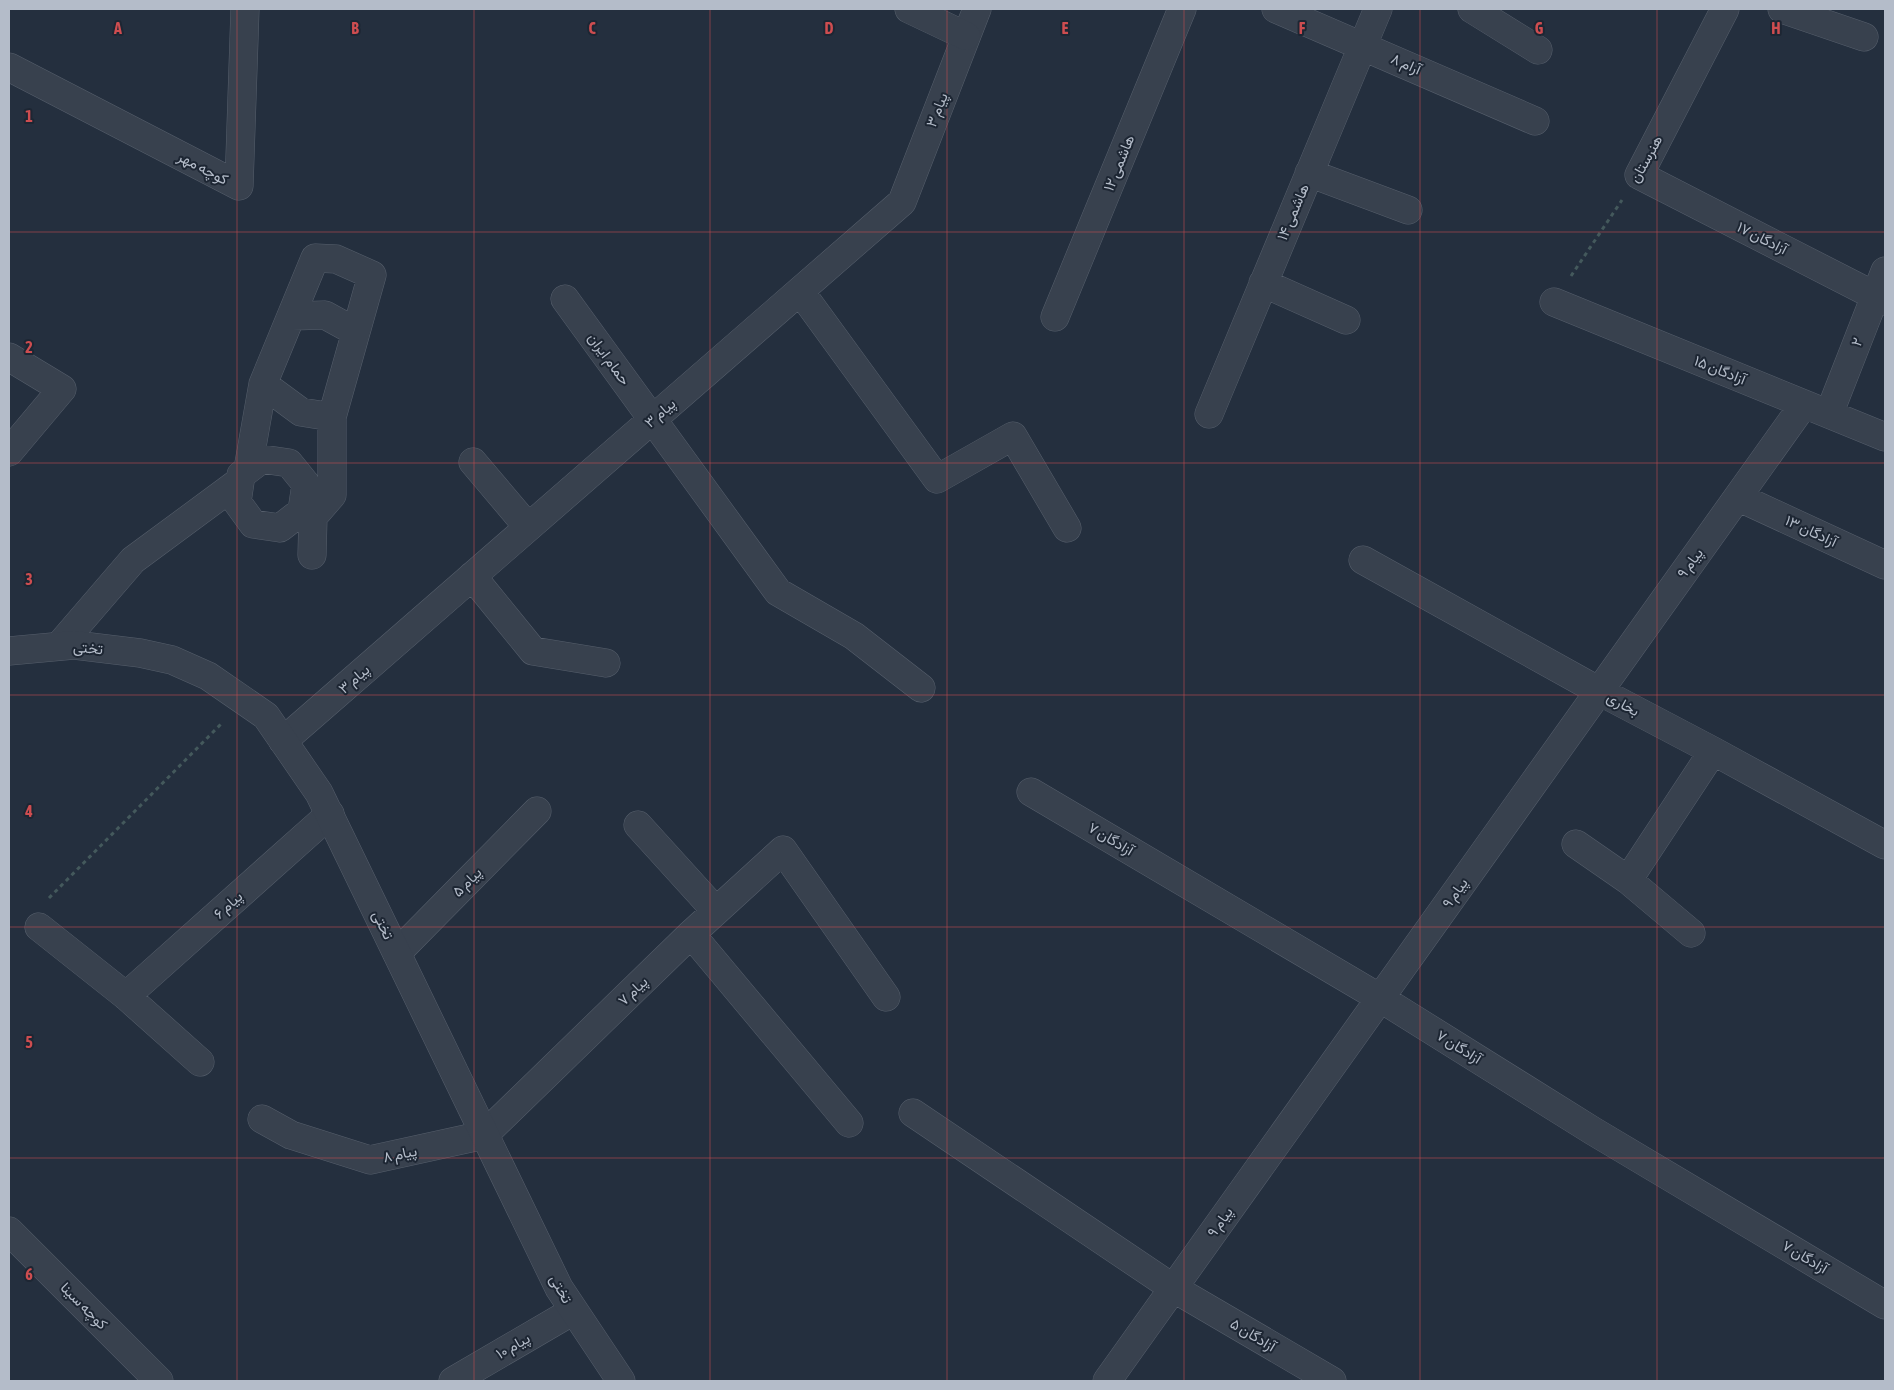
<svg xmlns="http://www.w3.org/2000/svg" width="1894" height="1390" viewBox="0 0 1894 1390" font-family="'Asap Condensed',Vazirmatn,sans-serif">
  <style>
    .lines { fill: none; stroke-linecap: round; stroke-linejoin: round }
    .minor-casing { stroke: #565f6c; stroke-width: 29 }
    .tertiary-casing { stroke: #565f6c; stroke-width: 29 }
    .path { stroke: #44595c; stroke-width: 3; stroke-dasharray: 4 4; stroke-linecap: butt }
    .minor { stroke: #38414e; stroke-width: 28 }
    .tertiary { stroke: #38414e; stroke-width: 28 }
    .grid { fill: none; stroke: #ce4d50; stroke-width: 1; stroke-opacity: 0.55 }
    .labels { text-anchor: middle; stroke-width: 4; stroke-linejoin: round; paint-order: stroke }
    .street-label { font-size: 15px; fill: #b4bcc9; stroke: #1d2633 }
    .grid-label { font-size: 16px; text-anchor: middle; font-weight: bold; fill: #ce4d50; stroke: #1d2633; stroke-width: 4; stroke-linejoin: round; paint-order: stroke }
  </style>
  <rect width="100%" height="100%" fill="#242f3e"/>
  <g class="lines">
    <defs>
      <path id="minor" d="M 1276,9 L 1535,121
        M 1472,9 L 1538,50
        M 1725,9 L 1639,175 L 1885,301
        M 1782,9 L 1864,37
        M 9,67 L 239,186 L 245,9
        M 1309,173 L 1408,210
        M 1263,283 L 1346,320
        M 800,291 L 937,479 L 1013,436 L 1067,528
        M 565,299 L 778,592 L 854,636 L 921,688
        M 1554,302 L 1885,437
        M 292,316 L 325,315 L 356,332
        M 1055,317 L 1182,9
        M 9,357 L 62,389 L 9,452
        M 263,384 L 301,412 L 332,417
        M 1209,414 L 1378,9
        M 1829,414 L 1885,271
        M 262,459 L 289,463 L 306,484 L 302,511 L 280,528 L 253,524 L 237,502 L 241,475 Z
        M 473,462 L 528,527
        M 248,469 L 263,384 L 315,258 L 336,259 L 372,275 L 332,417 L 332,495 L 313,517 L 312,555
        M 1738,497 L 1885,565
        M 1363,560 L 1599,691 L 1713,751 L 1885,845
        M 472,576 L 533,651 L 606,663
        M 59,646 L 133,560 L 240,481
        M 283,741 L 902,202 L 977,9
        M 1031,792 L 1380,998 L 1593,1131 L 1885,1305
        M 638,825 L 716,911
        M 1576,844 L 1628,880 L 1691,933
        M 1628,880 L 1713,751
        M 39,927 L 126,996 L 200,1062
        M 691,934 L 849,1123
        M 397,953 L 537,811
        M 126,996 L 330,814
        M 913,1113 L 1173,1288 L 1332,1381
        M 262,1119 L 291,1135 L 370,1160 L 484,1135 L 691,934 L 783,850 L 886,997
        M 9,1231 L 159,1381
        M 453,1381 L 573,1311
        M 1107,1381 L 1804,404"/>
      <path id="tertiary" d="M 909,9 L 966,36
        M 9,651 L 74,645 L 140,653 L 172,660 L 208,676 L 266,716 L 319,793 L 559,1288 L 621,1381"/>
    </defs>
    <use href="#minor" class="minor-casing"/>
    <use href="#tertiary" class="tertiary-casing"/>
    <path class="path" d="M 1571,276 L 1622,200
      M 49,898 L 222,723"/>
    <use href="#minor" class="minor"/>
    <use href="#tertiary" class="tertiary"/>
  </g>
  <path class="grid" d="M 237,9 L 237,1381M 474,9 L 474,1381M 710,9 L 710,1381M 947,9 L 947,1381M 1184,9 L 1184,1381M 1420,9 L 1420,1381M 1657,9 L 1657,1381M 9,232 L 1885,232M 9,463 L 1885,463M 9,695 L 1885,695M 9,927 L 1885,927M 9,1158 L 1885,1158"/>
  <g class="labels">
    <g class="street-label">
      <text transform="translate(1406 64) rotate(24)" y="5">آرام ۸</text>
      <text transform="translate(937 110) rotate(-69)" y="5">پيام ۳</text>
      <text transform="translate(1646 159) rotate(-61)" y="5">هنرستان</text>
      <text transform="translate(1119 163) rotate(-68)" y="5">هاشمی ۱۲</text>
      <text transform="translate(203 168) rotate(28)" y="5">کوچه مهر</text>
      <text transform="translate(1293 212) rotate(-67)" y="5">هاشمی ۱۴</text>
      <text transform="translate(1762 238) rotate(27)" y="5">آزادگان ۱۷</text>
      <text transform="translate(1857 342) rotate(-69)" y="5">۲</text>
      <text transform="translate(609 359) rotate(54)" y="5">حمام ایران</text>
      <text transform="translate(1720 370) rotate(22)" y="5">آزادگان ۱۵</text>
      <text transform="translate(660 413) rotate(-41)" y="5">پيام ۳</text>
      <text transform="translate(1811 531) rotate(25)" y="5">آزادگان ۱۳</text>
      <text transform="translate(1690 563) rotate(-54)" y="5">پیام ۹</text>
      <text transform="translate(88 648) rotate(5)" y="5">تختی</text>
      <text transform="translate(354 679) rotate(-41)" y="5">پيام ۳</text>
      <text transform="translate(1623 704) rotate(28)" y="5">بخاری</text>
      <text transform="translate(1111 839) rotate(31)" y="5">آزادگان ۷</text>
      <text transform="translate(467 882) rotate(-45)" y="5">پیام ۵</text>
      <text transform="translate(1455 893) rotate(-55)" y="5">پیام ۹</text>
      <text transform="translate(228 905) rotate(-42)" y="5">پیام ۶</text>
      <text transform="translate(383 925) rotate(64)" y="5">تختی</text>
      <text transform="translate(633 991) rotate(-44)" y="5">پیام ۷</text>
      <text transform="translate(1459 1047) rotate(32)" y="5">آزادگان ۷</text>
      <text transform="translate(400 1154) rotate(-12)" y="5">پیام ۸</text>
      <text transform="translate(1220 1222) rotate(-55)" y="5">پیام ۹</text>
      <text transform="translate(1805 1257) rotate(31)" y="5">آزادگان ۷</text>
      <text transform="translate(561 1289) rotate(61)" y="5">تختی</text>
      <text transform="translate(84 1306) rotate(45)" y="5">کوچه سینا</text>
      <text transform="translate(1253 1335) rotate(31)" y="5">آزادگان ۵</text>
      <text transform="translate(513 1346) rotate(-30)" y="5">پیام ۱۰</text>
    </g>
  </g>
  <g class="grid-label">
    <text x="118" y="34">A</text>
    <text x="355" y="34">B</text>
    <text x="592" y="34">C</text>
    <text x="829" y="34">D</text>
    <text x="1065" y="34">E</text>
    <text x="1302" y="34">F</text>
    <text x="1539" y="34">G</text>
    <text x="1776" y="34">H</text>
    <text x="29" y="122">1</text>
    <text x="29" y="353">2</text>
    <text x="29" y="585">3</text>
    <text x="29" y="817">4</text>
    <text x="29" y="1048">5</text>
    <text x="29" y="1280">6</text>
  </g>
  <rect width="1894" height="1390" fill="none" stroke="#b4bcc9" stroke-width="20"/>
</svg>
